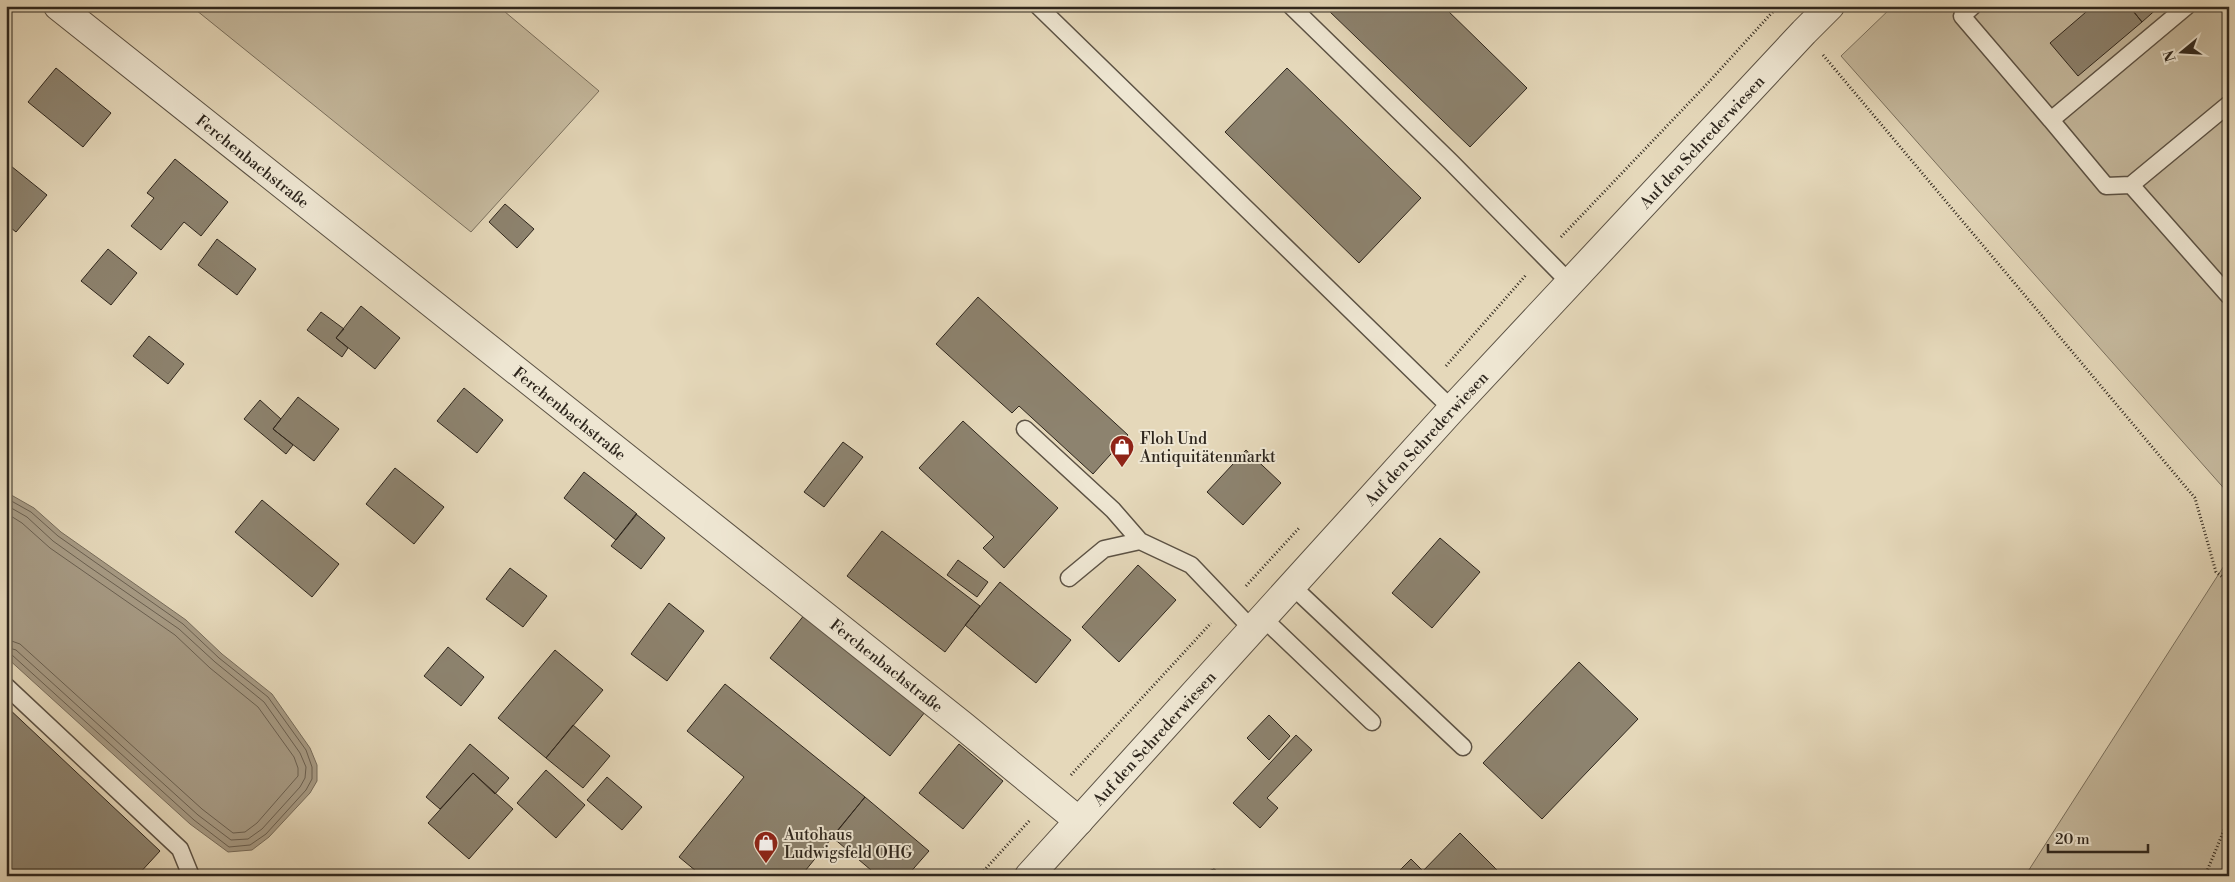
<svg xmlns="http://www.w3.org/2000/svg" width="2235" height="882" viewBox="0 0 2235 882" font-family="'Libre Bodoni',serif">
  <style>
    .green { fill: #c6ba9f; stroke: #7a705e }
    .water { fill: #a79b85; stroke: #776c5b }
    .lines { fill: none; stroke-linecap: round; stroke-linejoin: round }
    .shore { stroke: #6a6051; stroke-width: 1 }
    .building { fill: #8d836f; stroke: #2e261d }
    .service-casing { stroke: #5c5244; stroke-width: 19 }
    .minor-casing { stroke: #5c5244; stroke-width: 30 }
    .path { stroke: #2e261d; stroke-width: 3; stroke-dasharray: 1 2.5; stroke-linecap: butt }
    .service { stroke: #eee6d2; stroke-width: 16 }
    .minor { stroke: #eee6d2; stroke-width: 28 }
    .labels { text-anchor: middle; stroke-width: 4; stroke-linejoin: round; paint-order: stroke }
    .street-label { font-size: 16px; fill: #2e261d; stroke: #eee6d2 }
    .poi-label { font-size: 16px; fill: #2e261d; stroke: #eee6d2; text-anchor: start }
  </style>
  <rect width="100%" height="100%" fill="#e5d8ba"/>
  <filter id="stains"><feTurbulence type="fractalNoise" baseFrequency=".004" numOctaves="4"/><feColorMatrix values="0 0 0 0 .2 0 0 0 0 .09 0 0 0 0 .02 0 0 0 .5 -.17"/></filter>
  <radialGradient id="worn" r=".72"><stop offset=".6" stop-color="#630" stop-opacity="0"/><stop offset="1" stop-color="#630" stop-opacity=".3"/></radialGradient>
  <path class="green" d="M 191,6 L 498,6 L 599,91 L 471,232 Z
    M 1893,6 L 2229,6 L 2229,494 L 1841,56 Z
    M 2229,558 L 2229,876 L 2025,876 Z"/>
  <path class="water" d="M 6,492 L 34,508 L 61,532 L 186,620 L 222,654 L 272,694 L 310,748 L 317,765 L 317,781 L 310,793 L 269,837 L 252,850 L 228,852 L 190,824 L 6,657 Z"/>
  <g class="lines">
    <path class="shore" d="M 6,498 L 31,512 L 58,536 L 183,624 L 219,658 L 268,697 L 306,750 L 312,767 L 312,779 L 306,790 L 266,834 L 250,845 L 229,847 L 194,820 L 12,655 L 6,653
      M 6,505 L 27,517 L 53,541 L 88,566 L 179,629 L 215,662 L 264,702 L 300,753 L 306,767 L 305,778 L 300,787 L 262,829 L 248,839 L 231,840 L 198,815 L 16,650 L 6,647
      M 6,513 L 22,523 L 50,548 L 175,635 L 210,668 L 258,707 L 294,757 L 298,768 L 298,776 L 257,823 L 245,832 L 233,833 L 202,809 L 20,644 L 6,639"/>
  </g>
  <path class="building" d="M 1332,6 L 1443,6 L 1527,88 L 1470,147 L 1328,10 Z
    M 2093,6 L 2129,6 L 2142,22 L 2078,76 L 2050,43 Z
    M 2129,6 L 2160,6 L 2142,22 Z
    M 56,68 L 111,113 L 83,147 L 28,102 Z
    M 1287,68 L 1421,198 L 1359,263 L 1225,132 Z
    M 175,159 L 228,202 L 201,236 L 184,222 L 161,250 L 131,226 L 154,198 L 147,193 Z
    M 6,162 L 47,195 L 16,232 L 6,224 Z
    M 505,204 L 534,229 L 517,248 L 489,222 Z
    M 217,239 L 256,269 L 237,295 L 198,265 Z
    M 108,249 L 137,273 L 111,305 L 81,281 Z
    M 978,297 L 1128,435 L 1093,474 L 1019,406 L 1012,413 L 936,344 Z
    M 361,306 L 400,338 L 375,369 L 336,338 Z
    M 321,312 L 344,329 L 336,338 L 348,348 L 342,357 L 307,330 Z
    M 149,336 L 184,364 L 168,384 L 133,356 Z
    M 464,388 L 503,420 L 477,453 L 437,421 Z
    M 298,397 L 339,429 L 314,461 L 273,429 Z
    M 260,400 L 281,419 L 273,429 L 293,445 L 286,454 L 244,419 Z
    M 963,421 L 1058,508 L 1004,568 L 983,548 L 994,537 L 919,468 Z
    M 843,442 L 863,457 L 824,507 L 804,492 Z
    M 1246,450 L 1281,483 L 1243,525 L 1207,492 Z
    M 395,468 L 444,507 L 414,544 L 366,504 Z
    M 584,472 L 637,514 L 616,540 L 564,498 Z
    M 262,500 L 339,564 L 312,597 L 235,532 Z
    M 636,514 L 665,538 L 641,569 L 611,546 Z
    M 882,531 L 980,606 L 945,652 L 847,576 Z
    M 1440,538 L 1480,572 L 1432,628 L 1392,593 Z
    M 958,560 L 988,582 L 977,597 L 947,575 Z
    M 1138,565 L 1176,600 L 1119,662 L 1082,627 Z
    M 510,568 L 547,596 L 523,627 L 486,599 Z
    M 1000,582 L 1071,640 L 1036,683 L 965,625 Z
    M 669,603 L 704,631 L 667,681 L 631,654 Z
    M 805,614 L 925,712 L 890,756 L 770,658 Z
    M 448,647 L 484,677 L 461,706 L 424,676 Z
    M 555,650 L 603,690 L 546,758 L 498,718 Z
    M 1579,662 L 1638,719 L 1542,819 L 1483,763 Z
    M 725,684 L 865,797 L 801,876 L 702,876 L 679,857 L 744,777 L 687,731 Z
    M 6,706 L 160,851 L 137,876 L 6,876 Z
    M 1269,715 L 1290,736 L 1269,760 L 1247,738 Z
    M 573,725 L 610,756 L 583,788 L 546,758 Z
    M 1296,735 L 1312,750 L 1267,798 L 1278,808 L 1260,828 L 1233,803 Z
    M 470,744 L 509,778 L 495,794 L 473,773 L 440,809 L 426,797 Z
    M 959,744 L 1003,781 L 963,829 L 919,793 Z
    M 546,770 L 585,805 L 556,838 L 517,803 Z
    M 473,773 L 513,809 L 469,859 L 428,823 Z
    M 607,777 L 642,807 L 622,830 L 587,800 Z
    M 865,797 L 929,851 L 907,876 L 878,876 L 832,837 Z
    M 1460,833 L 1503,876 L 1418,876 Z
    M 1411,859 L 1423,871 L 1418,876 L 1394,876 Z
    M 1214,869 L 1226,876 L 1200,876 L 1203,873 Z"/>
  <g class="lines">
    <defs>
      <path id="service" d="M 1038,6 L 1452,409
        M 1291,6 L 1451,162 L 1570,283
        M 1973,6 L 1962,16 L 2051,120
        M 2187,6 L 2051,120 L 2106,186 L 2131,185 L 2229,104
        M 2131,185 L 2229,296
        M 1025,429 L 1113,510 L 1140,541
        M 1069,578 L 1104,549 L 1140,541 L 1191,565 L 1253,630
        M 1292,586 L 1463,747
        M 1263,618 L 1372,722
        M 6,686 L 180,849 L 191,876"/>
      <g id="minor">
        <path id="s1" d="M 58,6 L 962,725 L 1079,821"/>
        <path id="s2" d="M 1029,876 L 1452,409 L 1804,32 L 1830,6"/>
      </g>
    </defs>
    <use href="#service" class="service-casing"/>
    <use href="#minor" class="minor-casing"/>
    <path class="path" d="M 1823,55 L 2195,498 L 2216,572 L 2229,582
      M 1561,237 L 1707,84 L 1778,6
      M 1446,366 L 1526,275
      M 1246,586 L 1299,528
      M 1071,775 L 1211,623
      M 979,876 L 1030,820
      M 2205,876 L 2229,818"/>
    <use href="#service" class="service"/>
    <use href="#minor" class="minor"/>
  </g>
  <defs>
    <symbol id="shop-pin" viewBox="-11 -11 22 30"><path d="M0 17L-7.5 6A9.5 9.5 0 1 1 7.5 6Z" fill="#8f2418" stroke="#eee6d2"/><path d="M-5-2.5h2.3a2.7 3.5 0 0 1 5.4 0H5L5.5 6h-11ZM-1.5-2.5h3a1.5 2.3 0 0 0-3 0Z" fill="#fff"/></symbol>
  </defs>
  <g fill-rule="evenodd">
    <use href="#shop-pin" x="1108" y="433" width="28" height="38"/>
    <use href="#shop-pin" x="752" y="829" width="28" height="38"/>
  </g>
  <g class="labels">
    <g class="street-label">
      <text dy="6" stroke="none"><textPath href="#s2" startOffset="996">Auf den Schrederwiesen</textPath></text>
      <text dy="6" stroke="none"><textPath href="#s1" startOffset="249">Ferchenbachstraße</textPath></text>
      <text dy="6" stroke="none"><textPath href="#s1" startOffset="654">Ferchenbachstraße</textPath></text>
      <text dy="6" stroke="none"><textPath href="#s2" startOffset="591">Auf den Schrederwiesen</textPath></text>
      <text dy="6" stroke="none"><textPath href="#s1" startOffset="1059">Ferchenbachstraße</textPath></text>
      <text dy="6" stroke="none"><textPath href="#s2" startOffset="186">Auf den Schrederwiesen</textPath></text>
    </g>
    <g class="poi-label">
      <text x="1140" y="444">Floh Und<tspan x="1140" dy="18">Antiquitätenmarkt</tspan></text>
      <text x="784" y="840">Autohaus<tspan x="784" dy="18">Ludwigsfeld OHG</tspan></text>
    </g>
  </g>
  <rect width="2235" height="882" fill="none" stroke="#e5d8ba" stroke-width="25"/>
  <rect x="8" y="8" width="2220" height="867" fill="none" stroke="#2e261d" stroke-width="2.5"/>
  <rect x="12" y="12" width="2210" height="857" fill="none" stroke="#2e261d"/>
  <g transform="translate(2182 52) rotate(252)" stroke="#eee6d2" stroke-width="4" paint-order="stroke">
  <path d="M0-4L9 19L0 12L-9 19Z" fill="#2e261d"/>
  <text y="-8" font-size="14" font-weight="bold" text-anchor="middle" fill="#2e261d">N</text>
  </g>
  <path d="M2048 844v8h100v-8" fill="none" stroke="#2e261d" stroke-width="2.5"/>
  <text x="2055" y="844" font-size="15" fill="#2e261d" stroke="#eee6d2" stroke-width="4" paint-order="stroke">20 m</text>
  <rect width="100%" height="100%" filter="url(#stains)"/>
  <rect width="100%" height="100%" fill="url(#worn)"/>
</svg>
